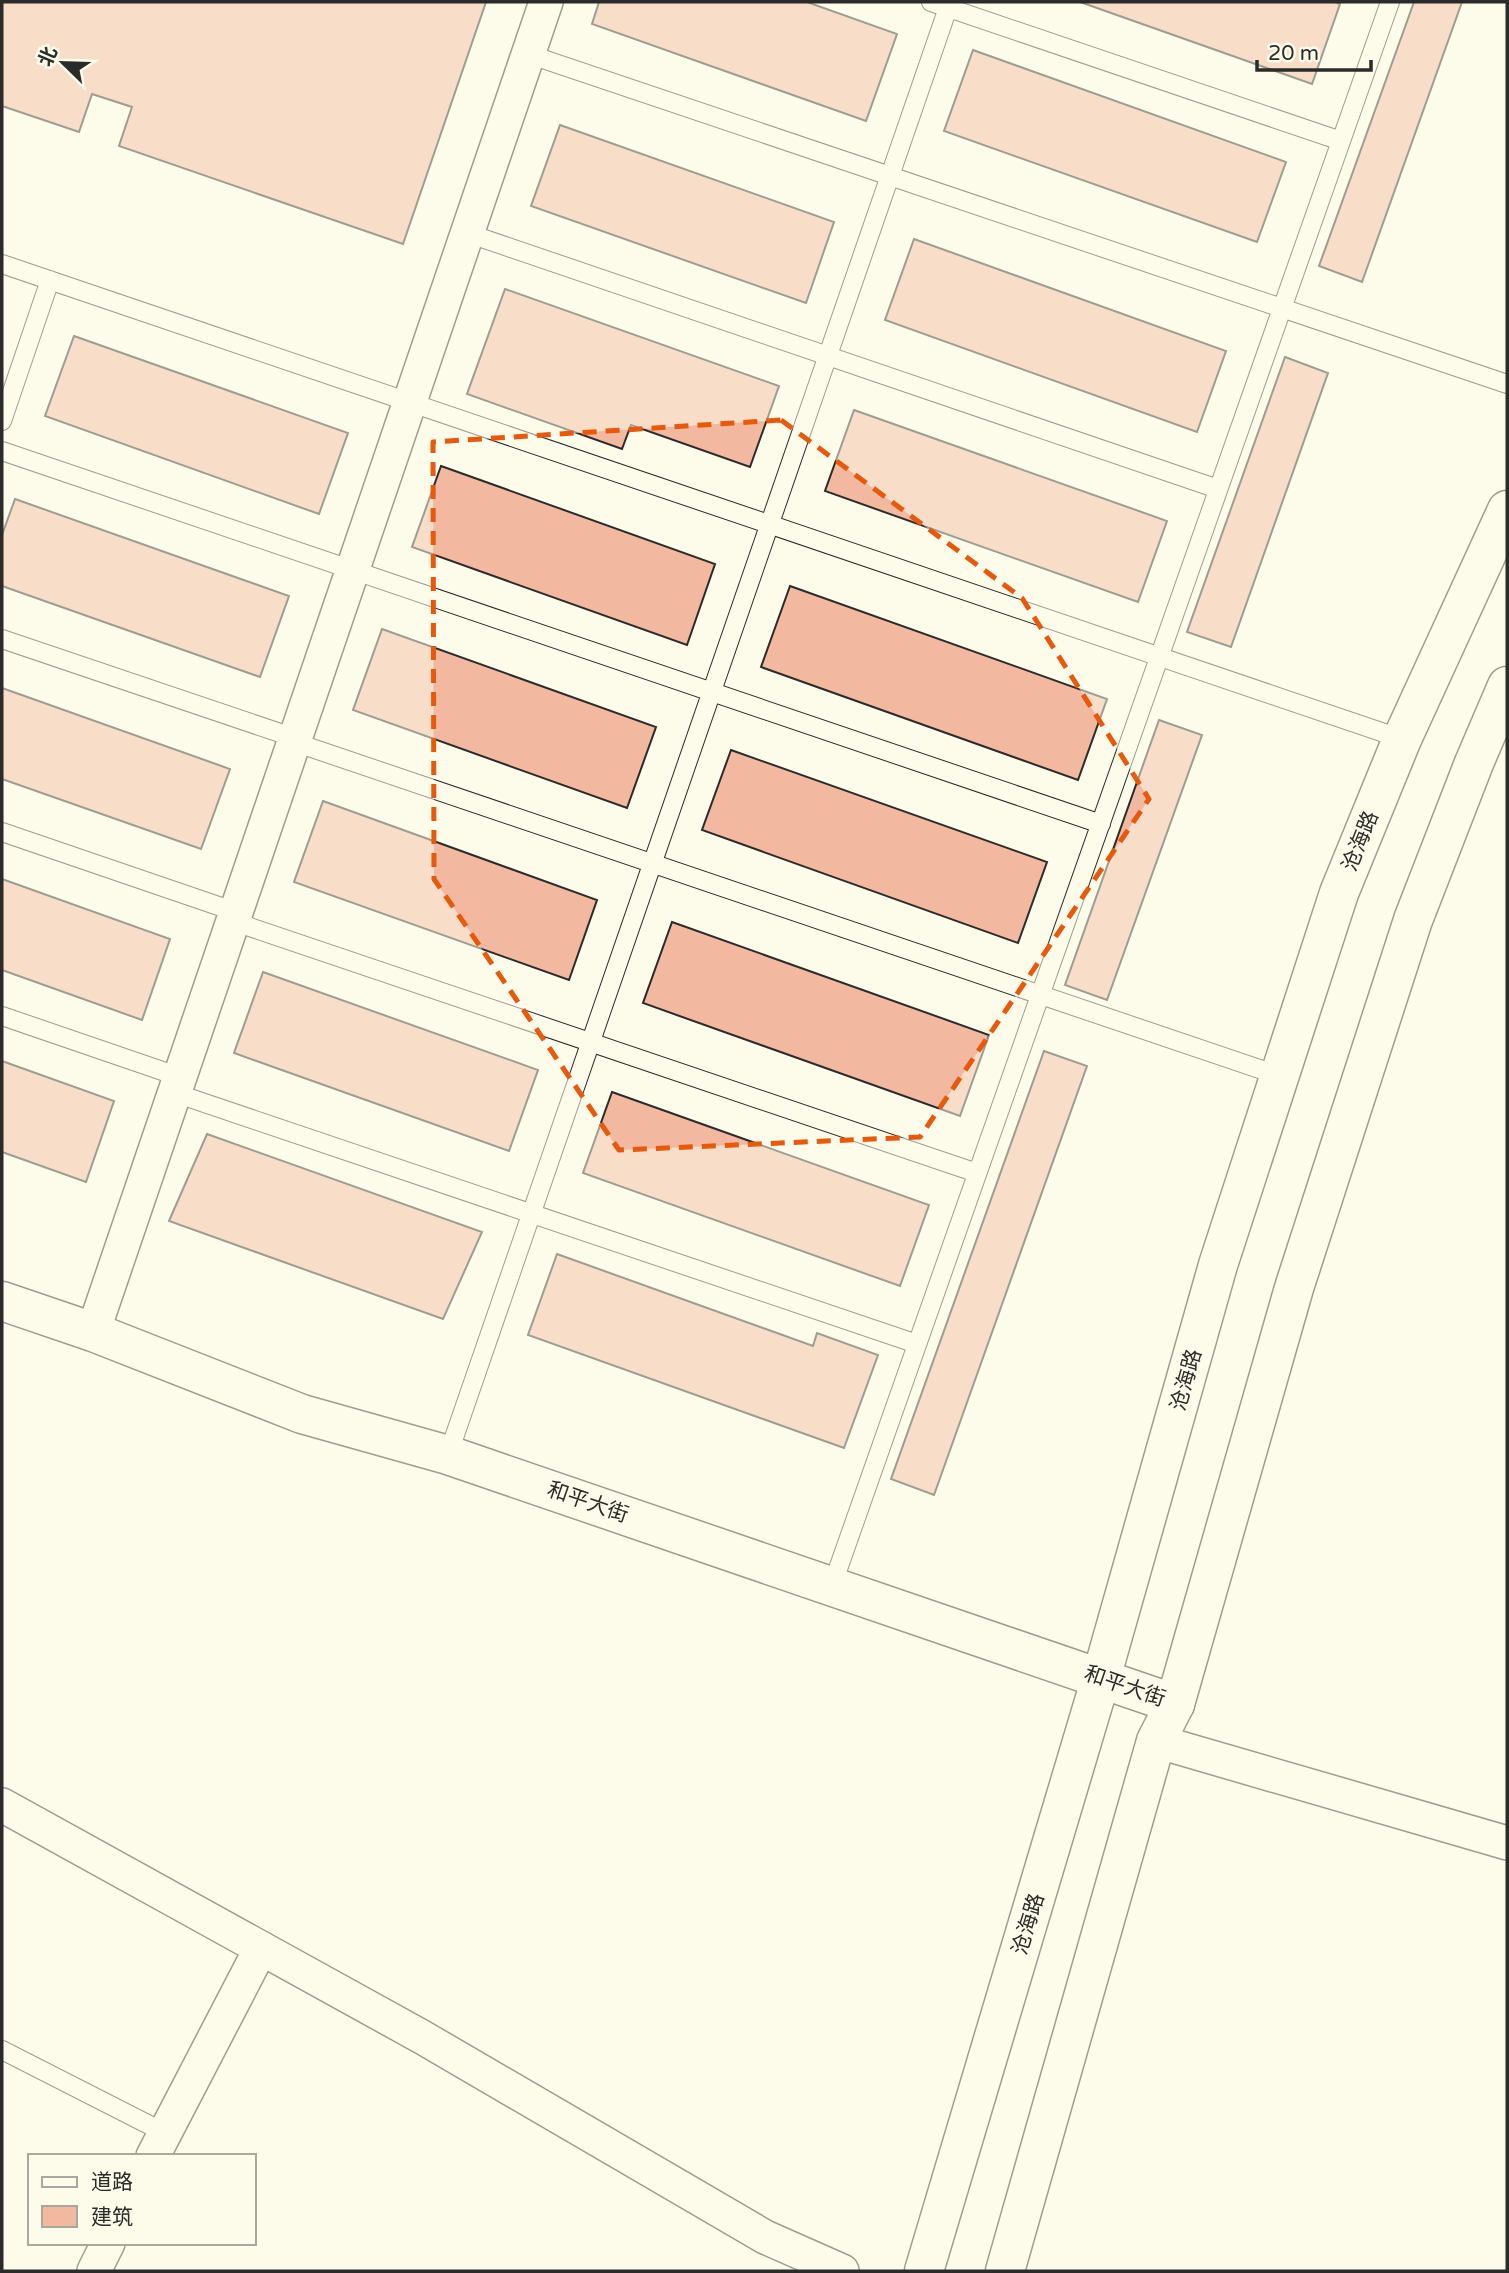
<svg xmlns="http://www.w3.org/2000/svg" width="1509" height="2273" viewBox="0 0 1509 2273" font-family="'Varela Round','Noto Sans SC',sans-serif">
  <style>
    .building { fill: #f2b8a0; stroke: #2b2b2b; stroke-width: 2 }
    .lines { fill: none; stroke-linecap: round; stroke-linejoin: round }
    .service-casing { stroke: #2b2b2b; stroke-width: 20 }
    .minor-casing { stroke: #2b2b2b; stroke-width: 36 }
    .tertiary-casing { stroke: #2b2b2b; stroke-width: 41 }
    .primary-casing { stroke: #2b2b2b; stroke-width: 41 }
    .service { stroke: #fdfbea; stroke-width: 18 }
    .minor { stroke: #fdfbea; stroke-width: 33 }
    .tertiary { stroke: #fdfbea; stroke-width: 38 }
    .primary { stroke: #fdfbea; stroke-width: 38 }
    .marked { fill: none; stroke: #e8590c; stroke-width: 5; stroke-dasharray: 14 9; stroke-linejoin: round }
    .labels { text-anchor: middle; stroke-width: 5; stroke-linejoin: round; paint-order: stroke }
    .street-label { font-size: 21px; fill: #2b2b2b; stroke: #fdfbea }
  </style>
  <rect width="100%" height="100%" fill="#fdfbea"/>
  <path class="building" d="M 2,2 L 486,2 L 403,244 L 119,146 L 132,107 L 92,94 L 79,132 L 2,106 Z
    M 599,2 L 807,2 L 897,34 L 866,121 L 592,24 Z
    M 1080,2 L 1335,2 L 1340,4 L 1312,84 Z
    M 1414,2 L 1462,2 L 1362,282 L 1319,266 Z
    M 973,50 L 1286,162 L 1257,242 L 944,131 Z
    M 560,125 L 834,222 L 806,303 L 531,206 Z
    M 914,239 L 1226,351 L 1197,432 L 885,320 Z
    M 505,289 L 779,386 L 750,467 L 631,425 L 622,449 L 467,394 Z
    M 74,336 L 348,433 L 319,514 L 45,416 Z
    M 1285,357 L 1328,373 L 1231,647 L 1187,632 Z
    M 854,410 L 1167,521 L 1138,602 L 825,491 Z
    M 441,466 L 715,564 L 687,645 L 412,547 Z
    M 15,499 L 289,596 L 260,677 L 2,586 L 2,535 Z
    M 790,586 L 1107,699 L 1078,780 L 761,667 Z
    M 382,629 L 656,727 L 627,808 L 353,710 Z
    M 2,688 L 230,769 L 201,849 L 2,779 Z
    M 1159,720 L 1202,735 L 1107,1000 L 1065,985 Z
    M 731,750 L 1047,862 L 1018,943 L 702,830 Z
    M 323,801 L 597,900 L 569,980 L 294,882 Z
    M 2,879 L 170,939 L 142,1020 L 2,970 Z
    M 672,922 L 989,1035 L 960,1116 L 643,1003 Z
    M 263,972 L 538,1070 L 509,1151 L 234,1053 Z
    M 1044,1051 L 1087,1066 L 934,1495 L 891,1479 Z
    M 2,1061 L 114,1101 L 86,1182 L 2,1152 Z
    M 612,1092 L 929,1205 L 900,1286 L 583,1173 Z
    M 207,1134 L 482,1232 L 443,1319 L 169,1221 Z
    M 557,1254 L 813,1346 L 817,1333 L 878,1355 L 844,1448 L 528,1335 Z"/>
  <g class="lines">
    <defs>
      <path id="service" d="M 931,2 L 1341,141
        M 528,54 L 1507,384
        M 467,233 L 1218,489
        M 2,264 L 1402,739
        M 2,421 L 50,280
        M 2,451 L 1101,824
        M 2,639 L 295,738
        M 294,742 L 1280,1076
        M 2,832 L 236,912
        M 232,921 L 977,1173
        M 2,1016 L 180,1077
        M 175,1093 L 917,1344
        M 448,1455 L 950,2
        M 832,1586 L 1390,2
        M 2,2050 L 165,2133"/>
      <path id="minor" d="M 93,1332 L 546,2
        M 1156,1741 L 1507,1843
        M 2,1805 L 422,2037 L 765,2237 L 842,2271
        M 153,2156 L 261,1948
        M 94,2271 L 108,2243"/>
      <path id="tertiary" d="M 2,1301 L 93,1332 L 302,1414 L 448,1455 L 1175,1704"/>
      <path id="primary" d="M 924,2271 L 1101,1678 L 1218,1265 L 1339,893 L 1402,739 L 1507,510
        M 1005,2271 L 1156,1741 L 1175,1704 L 1294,1288 L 1413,920 L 1474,763 L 1507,686"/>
    </defs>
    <use href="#service" class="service-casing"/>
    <use href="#minor" class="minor-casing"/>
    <use href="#tertiary" class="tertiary-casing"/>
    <use href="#primary" class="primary-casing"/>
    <use href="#service" class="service"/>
    <use href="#minor" class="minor"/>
    <use href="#tertiary" class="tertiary"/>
    <use href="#primary" class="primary"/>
  </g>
  <path d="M0 0H1509V2273H0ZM 781,420 L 1022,598 L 1149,799 L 920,1137 L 619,1150 L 434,879 L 433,442 Z" fill="#fdfbea" fill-opacity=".55" fill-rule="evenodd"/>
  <path class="marked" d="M 781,420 L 1022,598 L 1149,799 L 920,1137 L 619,1150 L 434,879 L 433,442 Z"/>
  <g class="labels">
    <g class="street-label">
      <text transform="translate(1360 841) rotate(-68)" y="7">沧海路</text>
      <text transform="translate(1186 1380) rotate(-74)" y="7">沧海路</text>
      <text transform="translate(588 1502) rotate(19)" y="7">和平大街</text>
      <text transform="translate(1125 1686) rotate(19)" y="7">和平大街</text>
      <text transform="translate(1028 1924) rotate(-73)" y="7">沧海路</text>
    </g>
  </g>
  <rect width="1509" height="2273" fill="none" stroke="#2b2b2b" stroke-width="7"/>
  <rect x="28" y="2154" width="228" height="91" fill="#fdfbea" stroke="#a9a89e" stroke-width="2"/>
  <rect x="42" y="2177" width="35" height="10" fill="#fdfbea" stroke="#a9a89e" stroke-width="2"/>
  <text x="91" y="2189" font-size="21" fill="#2b2b2b">道路</text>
  <rect x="42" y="2206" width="35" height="21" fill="#f2b8a0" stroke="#a9a89e" stroke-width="2"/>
  <text x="91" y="2224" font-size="21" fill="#2b2b2b">建筑</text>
  <g transform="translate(63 63) rotate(293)" stroke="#fdfbea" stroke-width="5" paint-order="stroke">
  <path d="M0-5L12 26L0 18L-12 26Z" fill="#2b2b2b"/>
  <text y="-10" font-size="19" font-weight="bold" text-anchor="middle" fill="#2b2b2b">北</text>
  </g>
  <path d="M1257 60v10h114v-10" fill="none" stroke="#2b2b2b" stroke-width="3.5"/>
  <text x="1268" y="60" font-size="21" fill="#2b2b2b" stroke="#fdfbea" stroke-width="5" paint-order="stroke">20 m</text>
</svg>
